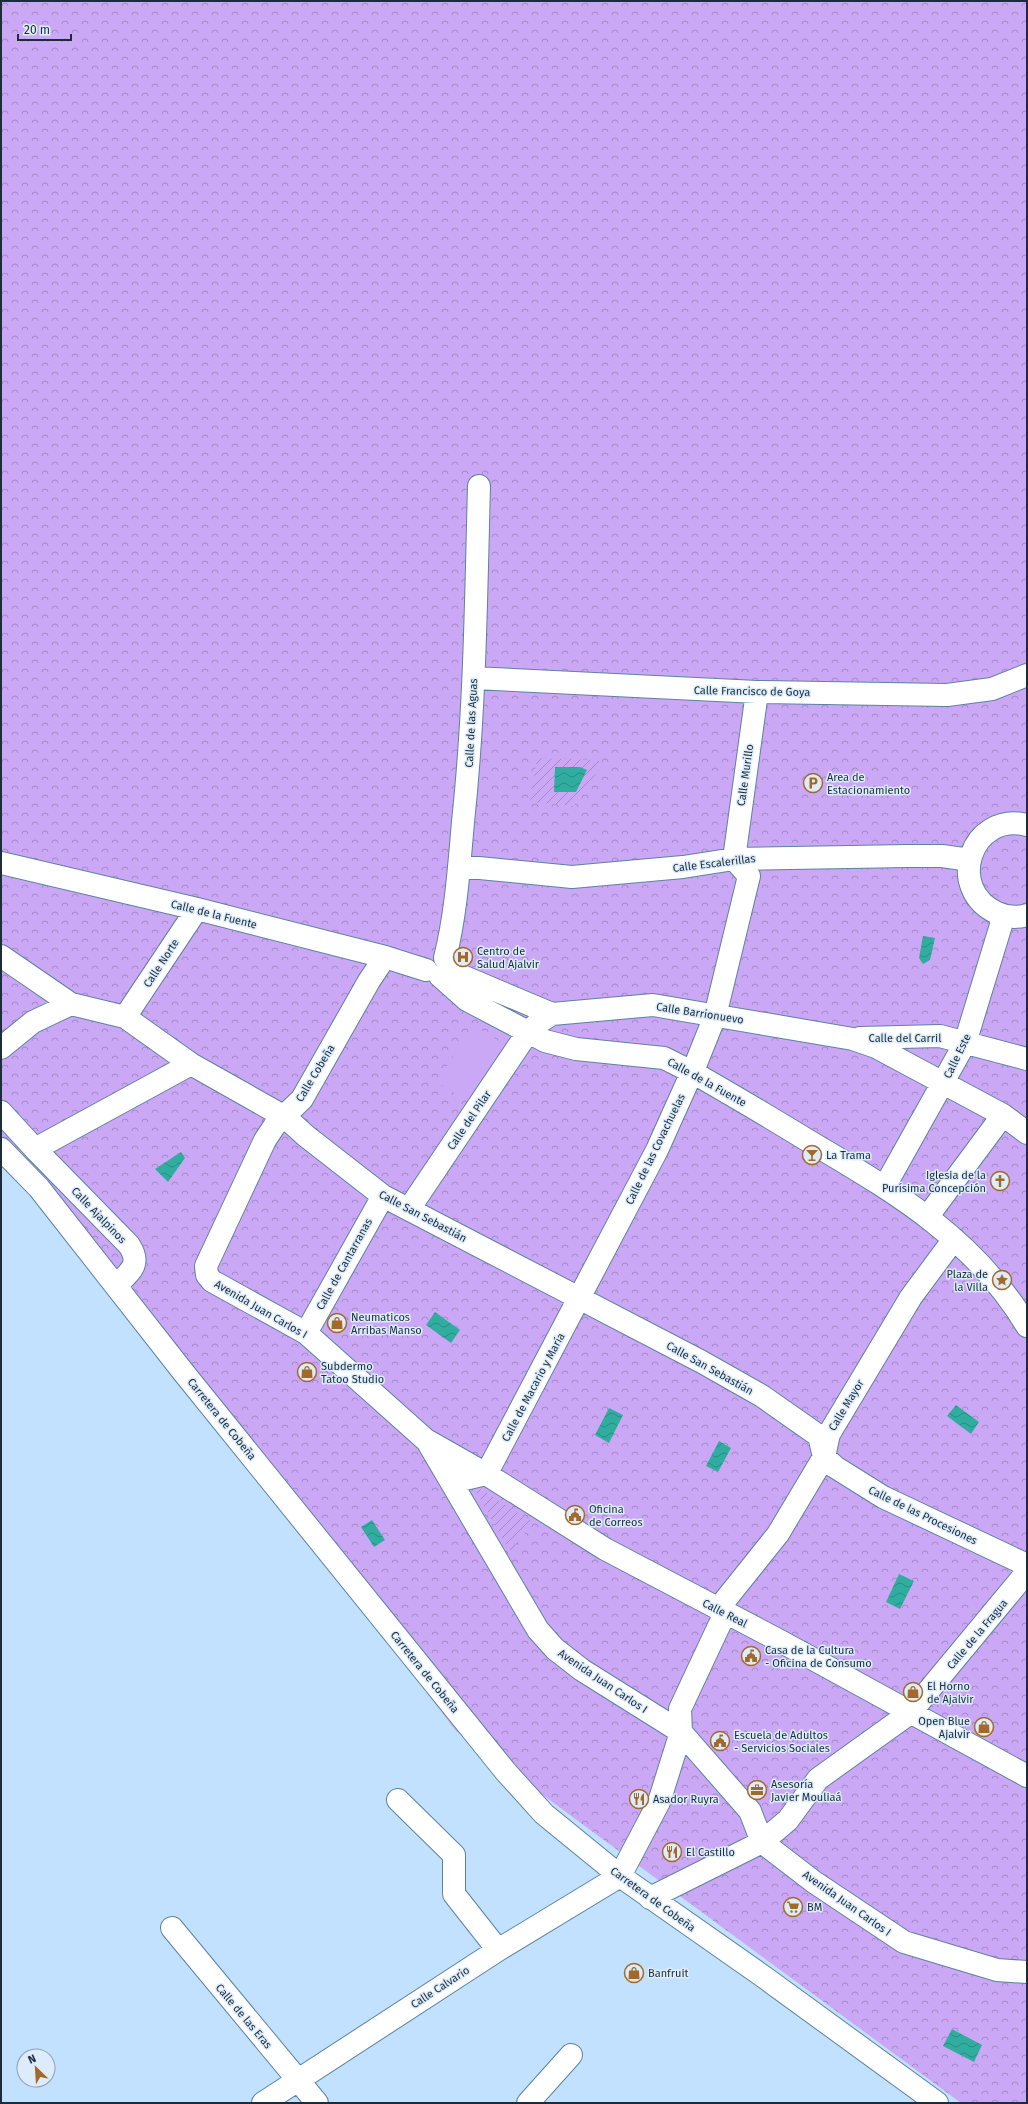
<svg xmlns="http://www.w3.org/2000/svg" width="1028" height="2104" viewBox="0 0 1028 2104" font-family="'Fira Sans',sans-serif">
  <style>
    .park { fill: url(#park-crowns) }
    .garden { fill: url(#garden-furrows) }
    .pitch { fill: #cba8f5 }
    .water { fill: url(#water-waves) }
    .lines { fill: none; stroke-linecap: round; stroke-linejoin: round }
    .minor-casing { stroke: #5c82a2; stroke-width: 24 }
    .minor { stroke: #fff; stroke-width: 22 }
    .labels { text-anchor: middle; stroke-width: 3; stroke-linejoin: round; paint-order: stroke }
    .street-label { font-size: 11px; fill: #1c2c39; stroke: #dcecfb }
    .poi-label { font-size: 11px; fill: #1c2c39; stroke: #dcecfb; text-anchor: start }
  </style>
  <defs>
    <pattern id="park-crowns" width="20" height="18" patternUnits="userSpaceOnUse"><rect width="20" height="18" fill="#cba8f5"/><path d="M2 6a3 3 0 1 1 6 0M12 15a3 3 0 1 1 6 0" fill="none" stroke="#a489c7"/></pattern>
    <pattern id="garden-furrows" width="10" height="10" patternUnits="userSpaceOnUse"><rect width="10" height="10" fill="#cba8f5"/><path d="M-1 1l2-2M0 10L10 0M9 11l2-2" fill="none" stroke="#a489c7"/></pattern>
    <pattern id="water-waves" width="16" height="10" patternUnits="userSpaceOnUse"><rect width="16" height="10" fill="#31ada0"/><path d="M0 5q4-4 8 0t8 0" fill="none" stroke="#298d83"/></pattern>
  </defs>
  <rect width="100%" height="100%" fill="#c1e1fe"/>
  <path class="park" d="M 1,1 L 1027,1 L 1027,2103 L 961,2103 L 456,1731 L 237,1442 L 1,1149 Z"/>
  <path class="garden" d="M 537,758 L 599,760 L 599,769 L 574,806 L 530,802 Z
    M 472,1484 L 533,1522 L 511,1551 L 506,1545 Z"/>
  <path class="pitch" d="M 473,1025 L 505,1045 L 469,1102 L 437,1082 Z"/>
  <path class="water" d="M 555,767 L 580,767 L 587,770 L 576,792 L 554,792 Z
    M 923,936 L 935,938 L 930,960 L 923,964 L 919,958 Z
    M 181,1152 L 185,1158 L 168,1182 L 155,1169 Z
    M 435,1312 L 460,1330 L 451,1343 L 426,1325 Z
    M 956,1405 L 979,1422 L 971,1434 L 947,1416 Z
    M 609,1408 L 623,1415 L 609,1443 L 595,1435 Z
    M 719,1441 L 731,1448 L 718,1472 L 706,1466 Z
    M 372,1520 L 385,1540 L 374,1547 L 361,1527 Z
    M 899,1574 L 914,1581 L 900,1609 L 886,1602 Z
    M 952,2029 L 982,2045 L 974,2062 L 943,2046 Z"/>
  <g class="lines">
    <defs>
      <path id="minor" d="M 474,678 L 757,692 L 947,695 L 992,689 L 1027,675
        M 1027,825 C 971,811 945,889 997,913 C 1006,917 1017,918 1027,915
        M 1,863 L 197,909 L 385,957 L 426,970
        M 459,866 L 572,877 L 683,867 L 734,859 L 907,856 L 942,856 L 970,860
        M 1,956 L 71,1004
        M 385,957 L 369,981 L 302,1099 L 275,1125 L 265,1140 L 206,1266 L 207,1275 L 212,1281 L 306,1333 L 427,1441 L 538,1630 L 555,1649 L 582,1670 L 681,1732 L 750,1811 L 762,1842 L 814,1882 L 904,1942 L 997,1970 L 1027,1972
        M 445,958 C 456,914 459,867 463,822 C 475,710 476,598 479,486
        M 448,965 L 462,976 L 552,1014
        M 440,976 L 467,1000 L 545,1041 L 576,1049 L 664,1058 L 692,1072 C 734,1096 776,1121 817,1146 C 900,1195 976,1241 1027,1326
        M 125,1017 L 197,909
        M 860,1038 L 940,1036 L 1027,1059
        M 1,1048 L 33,1022 L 71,1004 L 125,1017 L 191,1064 L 285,1117 L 306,1136 L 383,1196 L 702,1362 L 762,1396 L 819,1436 L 824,1457 L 835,1467 L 883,1497 L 1027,1565
        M 1,1112 L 35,1149
        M 1,1149 L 39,1188 L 184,1373 L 506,1772 L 544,1814 L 620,1876 L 764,1977 L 937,2103
        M 885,1186 L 965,1043 L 1001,925 L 1001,915
        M 409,1209 L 528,1032 L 538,1023 L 552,1014 L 653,1005 L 853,1039 L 876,1047 L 1003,1115 L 1027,1133
        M 928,1216 L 1003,1115
        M 116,1286 C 130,1271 142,1265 129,1245 L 35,1149 L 191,1064
        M 306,1333 L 383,1196
        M 428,1441 L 486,1474 L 605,1549 L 782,1642 L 1027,1776
        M 452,1482 L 486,1474 L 490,1467 L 657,1150 L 697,1061 L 715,1016 L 749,876 L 734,859 L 757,692
        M 398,1800 L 454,1855 L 454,1894 L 498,1950
        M 650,1898 L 762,1842 L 788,1820 L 818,1779 L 910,1713 L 1027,1572
        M 172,1928 L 317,2103
        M 263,2103 L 498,1950 L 620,1876 L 659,1802 L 681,1732 L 680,1709 L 725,1613 L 722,1604 L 778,1534 L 824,1457 L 829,1434 L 911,1297 L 954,1239
        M 528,2103 L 571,2055"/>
    </defs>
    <use href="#minor" class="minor-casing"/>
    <use href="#minor" class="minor"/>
  </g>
  <defs>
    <symbol id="parking-ring" viewBox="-11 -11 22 22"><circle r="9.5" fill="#dcecfb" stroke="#a36929" stroke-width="1.5"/><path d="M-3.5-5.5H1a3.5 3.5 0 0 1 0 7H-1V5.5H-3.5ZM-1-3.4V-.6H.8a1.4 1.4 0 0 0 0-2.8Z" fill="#a36929"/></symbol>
    <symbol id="hospital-ring" viewBox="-11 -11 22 22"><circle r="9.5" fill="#dcecfb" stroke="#a36929" stroke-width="1.5"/><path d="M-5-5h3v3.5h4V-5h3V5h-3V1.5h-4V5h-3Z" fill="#a36929"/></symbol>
    <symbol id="bar-ring" viewBox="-11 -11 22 22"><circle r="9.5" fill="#dcecfb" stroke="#a36929" stroke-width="1.5"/><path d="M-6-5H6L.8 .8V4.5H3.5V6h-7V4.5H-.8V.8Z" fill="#a36929"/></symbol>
    <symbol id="church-ring" viewBox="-11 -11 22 22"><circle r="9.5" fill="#dcecfb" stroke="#a36929" stroke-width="1.5"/><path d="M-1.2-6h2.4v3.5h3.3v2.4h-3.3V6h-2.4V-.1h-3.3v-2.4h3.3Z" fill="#a36929"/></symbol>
    <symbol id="sight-ring" viewBox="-11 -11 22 22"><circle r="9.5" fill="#dcecfb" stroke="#a36929" stroke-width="1.5"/><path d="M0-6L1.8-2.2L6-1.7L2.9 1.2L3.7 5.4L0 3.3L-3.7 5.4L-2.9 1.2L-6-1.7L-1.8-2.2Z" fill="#a36929"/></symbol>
    <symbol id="shop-ring" viewBox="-11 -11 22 22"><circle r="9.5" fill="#dcecfb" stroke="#a36929" stroke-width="1.5"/><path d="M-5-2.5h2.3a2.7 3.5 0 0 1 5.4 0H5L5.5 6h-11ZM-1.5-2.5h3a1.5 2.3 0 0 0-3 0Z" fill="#a36929"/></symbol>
    <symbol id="civic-ring" viewBox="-11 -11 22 22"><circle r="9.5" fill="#dcecfb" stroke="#a36929" stroke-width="1.5"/><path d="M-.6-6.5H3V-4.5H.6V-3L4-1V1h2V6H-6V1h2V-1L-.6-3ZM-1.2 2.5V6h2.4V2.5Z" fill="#a36929"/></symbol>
    <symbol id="office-ring" viewBox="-11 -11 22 22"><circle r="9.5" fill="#dcecfb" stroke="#a36929" stroke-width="1.5"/><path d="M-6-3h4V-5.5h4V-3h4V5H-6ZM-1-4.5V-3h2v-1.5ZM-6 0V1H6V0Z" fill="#a36929"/></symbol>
    <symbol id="restaurant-ring" viewBox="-11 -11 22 22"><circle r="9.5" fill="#dcecfb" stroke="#a36929" stroke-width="1.5"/><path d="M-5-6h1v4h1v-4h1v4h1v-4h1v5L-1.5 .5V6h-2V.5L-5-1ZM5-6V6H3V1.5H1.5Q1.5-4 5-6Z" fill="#a36929"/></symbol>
    <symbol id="supermarket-ring" viewBox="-11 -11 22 22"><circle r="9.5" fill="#dcecfb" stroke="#a36929" stroke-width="1.5"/><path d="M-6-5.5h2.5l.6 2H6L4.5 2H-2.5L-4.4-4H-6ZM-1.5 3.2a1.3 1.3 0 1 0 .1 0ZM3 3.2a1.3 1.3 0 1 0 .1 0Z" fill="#a36929"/></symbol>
  </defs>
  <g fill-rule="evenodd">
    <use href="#parking-ring" x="802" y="772" width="22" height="22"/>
    <use href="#hospital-ring" x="452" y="946" width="22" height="22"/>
    <use href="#bar-ring" x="801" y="1144" width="22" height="22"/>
    <use href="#church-ring" x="989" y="1170" width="22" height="22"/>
    <use href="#sight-ring" x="991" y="1269" width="22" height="22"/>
    <use href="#shop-ring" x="326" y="1312" width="22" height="22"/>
    <use href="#shop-ring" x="296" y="1361" width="22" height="22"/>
    <use href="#civic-ring" x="564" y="1504" width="22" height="22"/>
    <use href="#civic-ring" x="740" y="1645" width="22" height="22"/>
    <use href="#shop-ring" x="902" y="1681" width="22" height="22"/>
    <use href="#shop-ring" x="973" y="1716" width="22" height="22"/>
    <use href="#civic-ring" x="709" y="1730" width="22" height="22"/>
    <use href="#office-ring" x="746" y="1779" width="22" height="22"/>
    <use href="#restaurant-ring" x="628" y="1788" width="22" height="22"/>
    <use href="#restaurant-ring" x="661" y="1841" width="22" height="22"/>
    <use href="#supermarket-ring" x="782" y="1896" width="22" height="22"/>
    <use href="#shop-ring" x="623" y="1962" width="22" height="22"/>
  </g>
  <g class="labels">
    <g class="street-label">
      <text transform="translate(752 691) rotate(1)" y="4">Calle Francisco de Goya</text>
      <text transform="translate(471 723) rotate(-87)" y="4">Calle de las Aguas</text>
      <text transform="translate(745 775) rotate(-82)" y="4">Calle Murillo</text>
      <text transform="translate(714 863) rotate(-7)" y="4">Calle Escalerillas</text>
      <text transform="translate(214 914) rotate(14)" y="4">Calle de la Fuente</text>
      <text transform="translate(161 963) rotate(-57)" y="4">Calle Norte</text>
      <text transform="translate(700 1013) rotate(9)" y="4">Calle Barrionuevo</text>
      <text x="905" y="1042">Calle del Carril</text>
      <text transform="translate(957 1056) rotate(-64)" y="4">Calle Este</text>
      <text transform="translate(315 1073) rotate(-59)" y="4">Calle Cobeña</text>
      <text transform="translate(707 1082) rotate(29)" y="4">Calle de la Fuente</text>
      <text transform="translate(469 1120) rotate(-56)" y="4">Calle del Pilar</text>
      <text transform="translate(655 1149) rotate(-64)" y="4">Calle de las Covachuelas</text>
      <text transform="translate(99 1215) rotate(46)" y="4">Calle Ajalpinos</text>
      <text transform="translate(423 1216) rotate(28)" y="4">Calle San Sebastián</text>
      <text transform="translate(344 1264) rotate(-61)" y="4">Calle de Cantarranas</text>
      <text transform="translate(261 1309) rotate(30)" y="4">Avenida Juan Carlos I</text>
      <text transform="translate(710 1368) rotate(29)" y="4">Calle San Sebastián</text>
      <text transform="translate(533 1387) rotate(-62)" y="4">Calle de Macario y María</text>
      <text transform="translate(846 1405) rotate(-59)" y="4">Calle Mayor</text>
      <text transform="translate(222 1419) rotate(51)" y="4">Carretera de Cobeña</text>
      <text transform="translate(923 1515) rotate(26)" y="4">Calle de las Procesiones</text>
      <text transform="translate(725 1613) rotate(27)" y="4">Calle Real</text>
      <text transform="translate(977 1634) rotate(-50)" y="4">Calle de la Fragua</text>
      <text transform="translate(425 1672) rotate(51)" y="4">Carretera de Cobeña</text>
      <text transform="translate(603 1681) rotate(34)" y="4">Avenida Juan Carlos I</text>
      <text transform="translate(653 1899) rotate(36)" y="4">Carretera de Cobeña</text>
      <text transform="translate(847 1903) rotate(35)" y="4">Avenida Juan Carlos I</text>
      <text transform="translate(440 1987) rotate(-33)" y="4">Calle Calvario</text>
      <text transform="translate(244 2016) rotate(50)" y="4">Calle de las Eras</text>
    </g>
    <g class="poi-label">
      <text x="827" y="781">Area de<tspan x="827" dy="13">Estacionamiento</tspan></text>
      <text x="477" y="955">Centro de<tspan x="477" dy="13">Salud Ajalvir</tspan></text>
      <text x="826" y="1159">La Trama</text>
      <text x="986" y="1179" text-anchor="end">Iglesia de la<tspan x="986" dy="13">Purísima Concepción</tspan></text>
      <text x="988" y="1278" text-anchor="end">Plaza de<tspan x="988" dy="13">la Villa</tspan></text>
      <text x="351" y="1321">Neumaticos<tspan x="351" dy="13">Arribas Manso</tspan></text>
      <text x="321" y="1370">Subdermo<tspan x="321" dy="13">Tatoo Studio</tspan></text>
      <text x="589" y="1513">Oficina<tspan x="589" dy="13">de Correos</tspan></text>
      <text x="765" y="1654">Casa de la Cultura<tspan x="765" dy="13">- Oficina de Consumo</tspan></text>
      <text x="927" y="1690">El Horno<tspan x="927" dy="13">de Ajalvir</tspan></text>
      <text x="970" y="1725" text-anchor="end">Open Blue<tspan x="970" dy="13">Ajalvir</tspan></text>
      <text x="734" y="1739">Escuela de Adultos<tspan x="734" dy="13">- Servicios Sociales</tspan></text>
      <text x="771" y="1788">Asesoría<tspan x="771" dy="13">Javier Mouliaá</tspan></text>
      <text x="653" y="1803">Asador Ruyra</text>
      <text x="686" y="1856">El Castillo</text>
      <text x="807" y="1911">BM</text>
      <text x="648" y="1977">Banfruit</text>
    </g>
  </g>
  <rect width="1028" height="2104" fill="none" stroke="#1c2c39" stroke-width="4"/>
  <g transform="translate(36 2068) rotate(335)"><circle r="19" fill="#dcecfb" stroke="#8f9fad"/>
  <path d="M0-3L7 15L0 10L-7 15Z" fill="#a36929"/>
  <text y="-6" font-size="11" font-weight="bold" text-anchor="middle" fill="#1c2c39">N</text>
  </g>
  <path d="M18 34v6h53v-6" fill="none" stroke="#1c2c39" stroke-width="2"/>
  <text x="24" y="34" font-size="12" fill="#1c2c39" stroke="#dcecfb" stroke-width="3" paint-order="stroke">20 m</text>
</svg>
